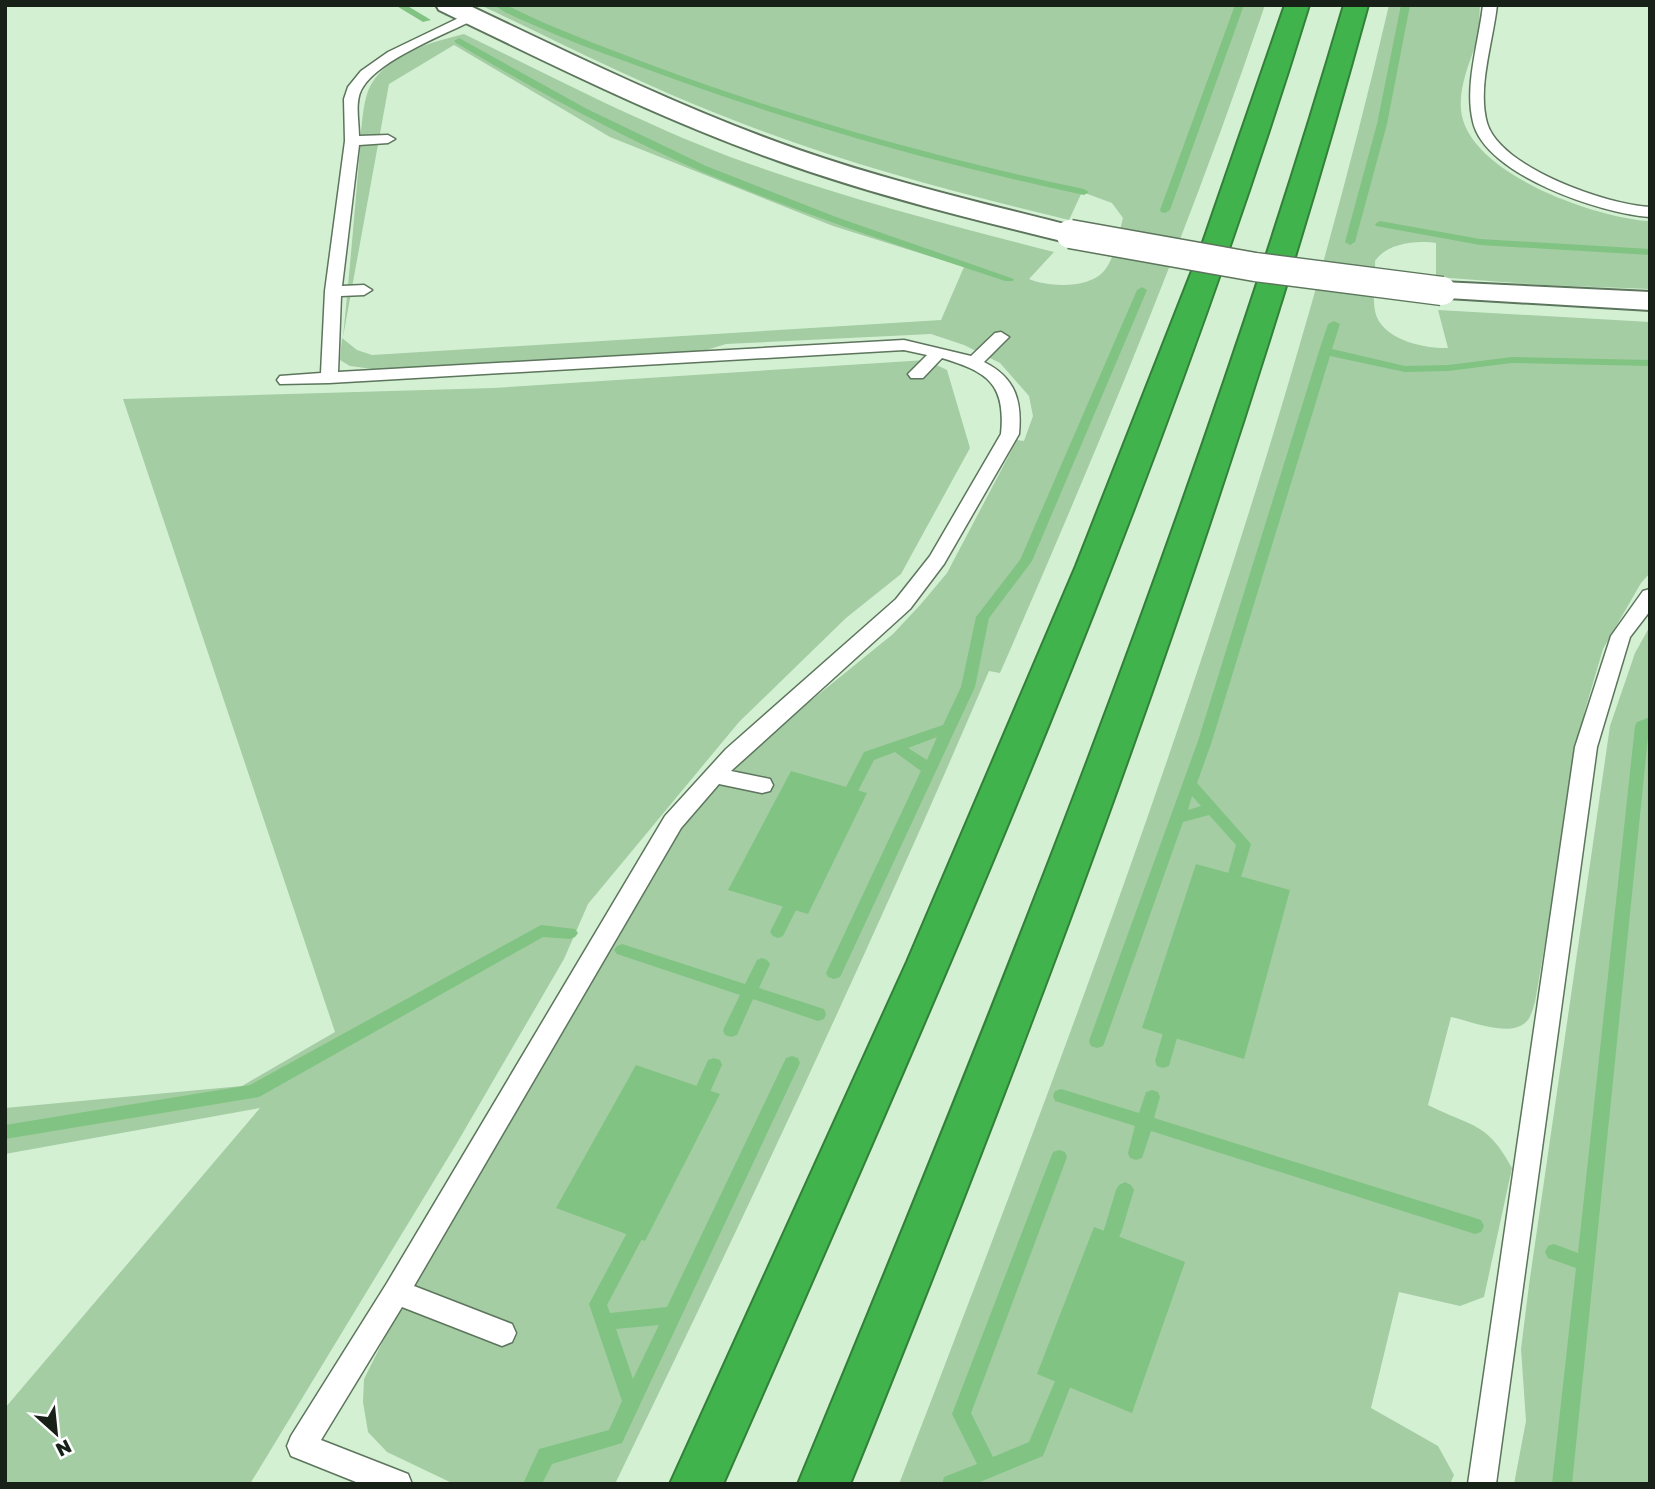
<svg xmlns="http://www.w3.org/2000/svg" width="1655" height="1489" viewBox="0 0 1655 1489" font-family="'Golos Text',sans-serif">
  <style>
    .green { fill: #a4cda4 }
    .water { fill: #81c382 }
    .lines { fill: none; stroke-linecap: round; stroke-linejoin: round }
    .stream { fill: #81c382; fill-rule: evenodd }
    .service-casing { stroke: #5c755c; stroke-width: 3 }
    .tertiary-casing { stroke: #5c755c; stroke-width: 4 }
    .motorway-casing { stroke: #328039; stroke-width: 4 }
    .service { fill: #fff; fill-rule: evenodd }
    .tertiary { fill: #fff; fill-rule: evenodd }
    .motorway { fill: #40b34c; fill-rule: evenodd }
    .tertiary-bridge-casing { stroke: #5c755c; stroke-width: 31; stroke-linecap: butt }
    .tertiary-bridge { stroke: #fff; stroke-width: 28 }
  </style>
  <rect width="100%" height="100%" fill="#d4f0d3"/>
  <path class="green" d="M 480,5 L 1265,5 C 1188,233 1096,453 1000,673 L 989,671 C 872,945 745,1215 615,1484 L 454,1484 L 387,1452 L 368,1432 L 363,1402 L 364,1379 L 394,1319 L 648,880 L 680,831 L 714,788 L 771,733 L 893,634 L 921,604 L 947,573 L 1017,440 L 1024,441 L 1033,416 L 1029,396 L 1000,363 L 964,345 L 931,334 L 726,344 L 703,351 L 380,370 L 350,366 L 340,360 L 342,338 L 357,350 L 372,355 L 941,320 L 964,267 L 833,226 L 610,137 L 454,45 L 389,84 L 343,337 C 349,278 354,220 359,161 C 361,141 361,99 372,83 C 391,53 432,42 464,34 C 561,81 663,135 764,169 C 859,202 957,227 1054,252 L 1029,279 C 1048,287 1089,289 1104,271 C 1114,260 1119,234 1123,218 L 1112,203 L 1082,192 L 1069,220 C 952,192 835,161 723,116 C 640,84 561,43 480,5 Z
    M 1389,5 L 1480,5 C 1479,17 1480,31 1476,43 C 1469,65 1459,86 1461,110 C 1467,173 1595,218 1650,221 L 1650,289 L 1544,285 L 1436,277 L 1436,243 C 1416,240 1387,243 1375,261 C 1376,277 1372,295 1375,311 C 1380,339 1424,349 1448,348 L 1438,310 L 1650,322 L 1650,573 L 1641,583 L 1603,649 L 1585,710 L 1535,1002 C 1533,1008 1531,1018 1526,1022 C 1509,1038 1471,1021 1451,1017 L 1428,1105 C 1471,1127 1487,1121 1512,1168 L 1484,1297 L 1460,1306 L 1399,1292 L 1371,1408 L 1438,1446 L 1454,1475 L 1450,1484 L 899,1484 C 1085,1002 1272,508 1389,5 Z
    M 926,360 L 947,370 L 970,448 L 901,574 L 846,618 L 739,722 L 588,904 L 564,959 L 457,1143 L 250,1484 L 5,1484 L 5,1408 L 260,1108 L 5,1154 L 5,1108 L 242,1086 L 335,1032 L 123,399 L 493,388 Z
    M 1650,626 L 1650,1484 L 1514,1484 L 1526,1421 L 1521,1349 L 1529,1285 L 1610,726 L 1635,653 Z"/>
  <path class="water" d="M 791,771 L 867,793 L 808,914 L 728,890 Z
    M 1196,864 L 1290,890 L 1244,1059 L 1142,1028 Z
    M 636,1065 L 720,1094 L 645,1241 L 556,1208 Z
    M 1094,1227 L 1185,1262 L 1132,1413 L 1037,1374 Z"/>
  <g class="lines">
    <path class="stream" d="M 395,5 L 406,5 L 431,20 L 423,22 Z
      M 494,5 L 506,5 C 554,29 604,47 654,66 C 794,118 937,158 1084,189 L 1089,192 L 1084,195 C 929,162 779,119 630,63 C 599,52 567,40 536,26 C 522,20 506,14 494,5 Z
      M 1235,5 L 1244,5 L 1170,210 L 1165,213 L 1161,212 L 1160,210 Z
      M 1401,5 L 1410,5 L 1387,124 L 1355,242 L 1350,245 L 1345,242 L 1377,124 Z
      M 459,38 L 587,109 L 706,166 L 836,217 L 1014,279 L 1013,281 L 1005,281 C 903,247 800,214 700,171 C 616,134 535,90 456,43 L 454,41 Z
      M 1380,221 L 1480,239 L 1650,249 L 1650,255 L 1480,245 L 1376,226 L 1375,224 Z
      M 1142,287 L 1147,290 L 1032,561 L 989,618 L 975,687 L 842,973 L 840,977 L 834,979 L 828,977 L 826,973 L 921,771 L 895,752 L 874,760 L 857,793 L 847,793 L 845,789 L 864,752 L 943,725 L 961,687 L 976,617 L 1020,560 L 1137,290 ZM 937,737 L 927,760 L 908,748 Z
      M 1334,321 L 1340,324 L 1332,349 L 1405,366 L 1448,365 L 1512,357 L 1650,360 L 1650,366 L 1512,363 L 1448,371 L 1405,372 L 1330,356 L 1212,741 L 1197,783 L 1251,844 L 1242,874 L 1240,878 L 1230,878 L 1228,874 L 1236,845 L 1209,815 L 1183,822 L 1105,1041 L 1103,1046 L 1097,1048 L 1091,1046 L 1089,1041 L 1198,741 L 1319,351 L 1328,324 ZM 1192,796 L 1201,806 L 1188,810 Z
      M 1650,717 L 1572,1484 L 1552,1484 L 1576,1268 L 1548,1258 L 1545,1252 L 1548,1246 L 1554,1244 L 1578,1253 L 1635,726 L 1637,722 Z
      M 789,902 L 794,904 L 797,908 L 783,936 L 778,938 L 773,936 L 770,932 L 784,904 Z
      M 541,925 L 575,929 L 578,933 L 575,937 L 570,939 L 543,937 L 259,1097 L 5,1139 L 5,1125 L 250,1085 Z
      M 622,944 L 745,984 L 757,960 L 762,958 L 767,960 L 770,964 L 759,988 L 824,1009 L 826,1014 L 824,1019 L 818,1021 L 753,999 L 737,1035 L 731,1037 L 725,1035 L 723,1030 L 740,995 L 617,954 L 614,950 L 617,946 Z
      M 1169,1031 L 1175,1033 L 1177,1038 L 1169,1066 L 1163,1068 L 1157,1066 L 1155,1061 L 1163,1033 Z
      M 792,1056 L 798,1058 L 800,1063 L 622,1443 L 552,1464 L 542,1484 L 523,1484 L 539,1449 L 609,1430 L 622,1401 L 589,1304 L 628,1231 L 634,1229 L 640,1231 L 643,1237 L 607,1305 L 610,1313 L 667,1307 L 786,1058 ZM 659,1325 L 633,1379 L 616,1329 Z
      M 714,1058 L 720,1060 L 722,1065 L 710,1092 L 704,1094 L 698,1092 L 696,1087 L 708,1060 Z
      M 1061,1089 L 1139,1113 L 1146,1092 L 1152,1090 L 1158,1092 L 1160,1097 L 1154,1118 L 1475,1218 L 1481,1220 L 1484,1226 L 1481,1232 L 1475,1234 L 1151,1131 L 1142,1158 L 1136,1160 L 1130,1158 L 1128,1153 L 1135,1126 L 1055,1101 L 1053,1096 L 1055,1091 Z
      M 1059,1150 L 1065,1152 L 1067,1157 L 971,1413 L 993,1457 L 1029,1442 L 1056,1379 L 1062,1376 L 1068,1379 L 1071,1385 L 1043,1456 L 975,1484 L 942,1484 L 944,1477 L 977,1464 L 952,1414 L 1051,1157 L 1053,1152 Z
      M 1125,1182 L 1131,1185 L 1134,1190 L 1121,1233 L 1118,1239 L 1112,1241 L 1106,1239 L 1103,1233 L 1116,1190 L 1119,1185 Z"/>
    <defs>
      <path id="service" d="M 1483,5 L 1497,5 C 1493,42 1477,87 1487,123 C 1500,168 1608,205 1650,207 L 1650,217 C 1602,214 1485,175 1473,122 C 1464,85 1479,42 1483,5 Z
        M 471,12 L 476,13 L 476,19 C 447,33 379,60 363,87 C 354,100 359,121 359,136 L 388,135 L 395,139 L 388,143 L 359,145 L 342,286 L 364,285 L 372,290 L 364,295 L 341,296 L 338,372 L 904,340 L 971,356 L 995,333 L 1001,332 L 1009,337 L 984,362 C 1016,378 1022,401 1019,434 L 944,564 L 910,609 L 731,771 L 770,779 L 773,785 L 770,791 L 762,793 L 719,784 L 681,828 L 414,1286 L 512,1324 L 516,1333 L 512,1342 L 502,1346 L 402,1307 L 321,1440 L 408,1474 L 412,1484 L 361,1484 L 291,1456 L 287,1446 L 291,1436 L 387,1283 L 665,816 L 726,749 L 896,599 L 930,556 L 1001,434 C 1006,384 988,372 942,358 L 923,378 L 911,378 L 908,374 L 927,355 L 904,350 L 329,383 L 280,384 L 277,380 L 280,376 L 321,373 L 325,291 L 345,141 L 344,99 L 348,87 L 361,71 L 388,52 Z
        M 1650,589 L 1650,611 L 1630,637 L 1597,747 L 1496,1484 L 1468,1484 L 1575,747 L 1611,636 L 1643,591 Z"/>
      <path id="tertiary" d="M 436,5 L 468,5 C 577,57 685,110 799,150 C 891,182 986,204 1080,228 L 1084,234 L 1080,240 L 1070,243 C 972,219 874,195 779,161 C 662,120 551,64 439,10 Z
        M 1442,282 L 1650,292 L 1650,310 L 1431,297 L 1427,291 L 1431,285 Z"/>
      <path id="motorway" d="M 1285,5 L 1309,5 C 1153,512 936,999 723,1484 L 670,1484 L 907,962 L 1076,566 L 1201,248 Z
        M 1344,5 L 1368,5 C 1230,509 1046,999 850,1484 L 798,1484 C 1000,997 1195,512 1344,5 Z"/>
    </defs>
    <use href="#service" class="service-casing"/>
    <use href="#tertiary" class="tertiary-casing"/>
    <use href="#motorway" class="motorway-casing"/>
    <use href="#service" class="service"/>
    <use href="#tertiary" class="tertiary"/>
    <use href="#motorway" class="motorway"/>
    <defs>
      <path id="tertiary-bridge" d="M 1070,234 L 1255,267 L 1442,291"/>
    </defs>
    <use href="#tertiary-bridge" class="tertiary-bridge-casing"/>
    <use href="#tertiary-bridge" class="tertiary-bridge"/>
  </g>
  <rect width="1655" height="1489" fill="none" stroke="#172117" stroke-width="14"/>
  <g transform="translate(56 1433) rotate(153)" stroke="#ffffff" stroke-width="5" paint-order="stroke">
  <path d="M0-5L12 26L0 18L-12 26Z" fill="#172117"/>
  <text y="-10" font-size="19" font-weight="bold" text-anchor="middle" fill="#172117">N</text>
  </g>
</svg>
